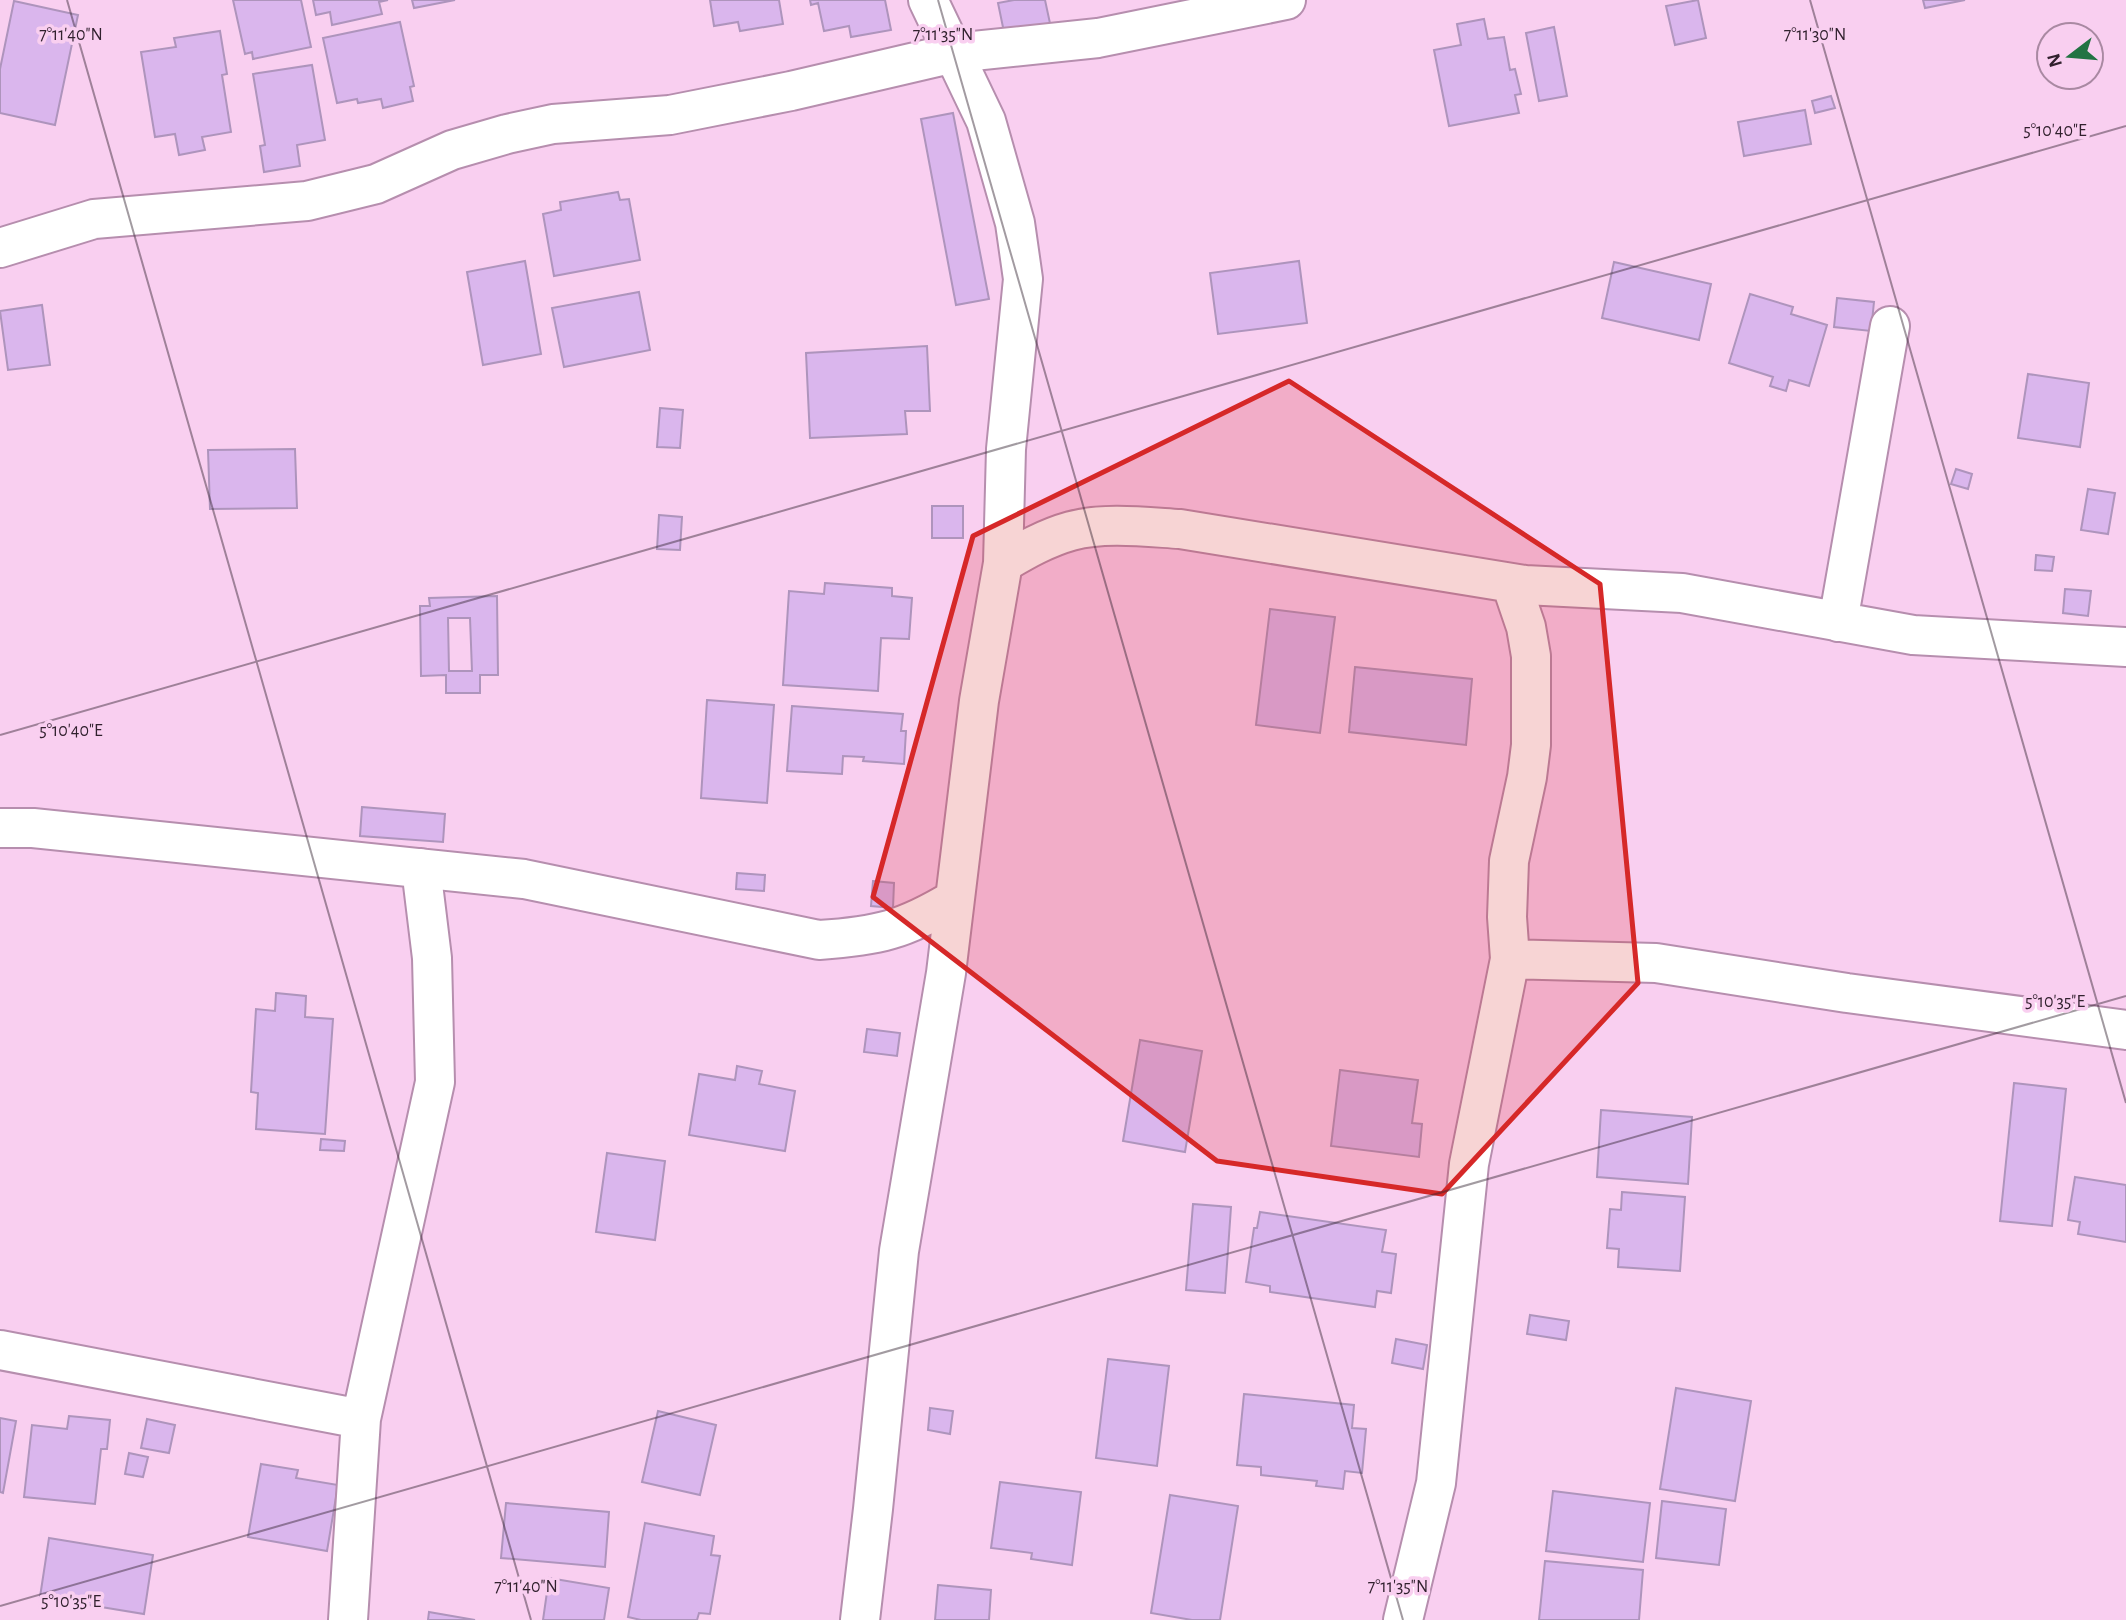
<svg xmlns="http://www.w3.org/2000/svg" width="2126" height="1620" viewBox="0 0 2126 1620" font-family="'Alegreya Sans',sans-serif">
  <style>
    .building { fill: #dab6ed; stroke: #ae94bc; stroke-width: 2; fill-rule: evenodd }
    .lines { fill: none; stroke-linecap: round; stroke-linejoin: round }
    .street-casing { stroke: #b68eae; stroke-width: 42 }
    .street { stroke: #fff; stroke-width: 38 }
    .marked { fill: #d62828; fill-opacity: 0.2; stroke: #d62828; stroke-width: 5; stroke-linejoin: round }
    .ticks { fill: none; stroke: #31212e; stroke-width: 2; stroke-opacity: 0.45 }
    .ticks-label { font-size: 18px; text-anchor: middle; fill: #31212e; stroke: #f9cff0; stroke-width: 7; stroke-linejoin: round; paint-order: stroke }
  </style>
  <rect width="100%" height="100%" fill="#f9cff0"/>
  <path class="building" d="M 233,0 L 301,0 L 311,47 L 253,59 L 252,52 L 245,54 Z
    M 313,0 L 388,0 L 379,2 L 382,14 L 332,25 L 330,12 L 316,15 Z
    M 412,0 L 455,0 L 414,8 Z
    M 710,0 L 779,0 L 783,24 L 740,31 L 738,22 L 714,26 Z
    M 810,0 L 885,0 L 891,30 L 851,37 L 849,26 L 824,31 L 818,3 L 811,5 Z
    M 1014,0 L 1045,0 L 1051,28 L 1005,37 L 998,3 Z
    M 1698,0 L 1706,38 L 1675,45 L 1666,6 Z
    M 1923,0 L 1965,0 L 1925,8 Z
    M 14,1 L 78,15 L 55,125 L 0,113 L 0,69 Z
    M 1484,19 L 1488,39 L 1504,37 L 1510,70 L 1515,69 L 1521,94 L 1515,95 L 1519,113 L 1449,126 L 1434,50 L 1461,45 L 1457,24 Z
    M 400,22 L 414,86 L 410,87 L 413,101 L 383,108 L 381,99 L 358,103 L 357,99 L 337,103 L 323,38 Z
    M 1554,27 L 1567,96 L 1539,101 L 1526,33 Z
    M 220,31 L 227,74 L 222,75 L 231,132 L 202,137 L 205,150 L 179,155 L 175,134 L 155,137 L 141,52 L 176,47 L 174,38 Z
    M 312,65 L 325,140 L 297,145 L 300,166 L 264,172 L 260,146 L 265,145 L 253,74 Z
    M 1831,96 L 1835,108 L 1815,113 L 1812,101 Z
    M 1805,110 L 1811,144 L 1744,156 L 1738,122 Z
    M 953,113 L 989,299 L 956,305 L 921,119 Z
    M 618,192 L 620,200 L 629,199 L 640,260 L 554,276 L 543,214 L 561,210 L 560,202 Z
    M 525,261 L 541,354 L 483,365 L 467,272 Z
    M 1299,261 L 1307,323 L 1218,334 L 1210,273 Z
    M 1614,262 L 1711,284 L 1699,340 L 1602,318 Z
    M 639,292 L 650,350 L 564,367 L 552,308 Z
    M 1750,294 L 1793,307 L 1791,314 L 1827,325 L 1809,386 L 1789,380 L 1786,391 L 1770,386 L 1773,377 L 1729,363 Z
    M 1837,298 L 1874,302 L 1871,331 L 1834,327 Z
    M 42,305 L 50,365 L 8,370 L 0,311 Z
    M 927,346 L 930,411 L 905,411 L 907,434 L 810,438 L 806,353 Z
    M 2028,374 L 2089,383 L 2080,447 L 2018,438 Z
    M 660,408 L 683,410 L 680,448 L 657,447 Z
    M 295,449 L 297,508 L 210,509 L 208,450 Z
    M 1956,469 L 1972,474 L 1968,489 L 1951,484 Z
    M 2088,489 L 2115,493 L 2108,534 L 2081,530 Z
    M 932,506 L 963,506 L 963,538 L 932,538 Z
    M 659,515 L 682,517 L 680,550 L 657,549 Z
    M 2036,555 L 2054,557 L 2052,571 L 2035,570 Z
    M 825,583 L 892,588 L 892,596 L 912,598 L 909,639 L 881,638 L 878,691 L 783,685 L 789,591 L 824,594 Z
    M 2065,589 L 2091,591 L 2088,616 L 2063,613 Z
    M 497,596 L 498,675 L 480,675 L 480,693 L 446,693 L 446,675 L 421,676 L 420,606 L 430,606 L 429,598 ZM 448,618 L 470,618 L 472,671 L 449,671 Z
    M 1270,609 L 1335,617 L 1320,733 L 1256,725 Z
    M 1355,667 L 1472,679 L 1466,745 L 1349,732 Z
    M 707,700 L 774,705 L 767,803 L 701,798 Z
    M 792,706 L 903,714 L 901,731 L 906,731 L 904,764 L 863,761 L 864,757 L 843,756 L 842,774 L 787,771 Z
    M 362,807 L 445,814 L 443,842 L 360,836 Z
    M 737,873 L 765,875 L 764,891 L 736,889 Z
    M 873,881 L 894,883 L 893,908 L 871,906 Z
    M 276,993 L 306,996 L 305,1017 L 333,1019 L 325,1134 L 256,1129 L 258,1093 L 251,1092 L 256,1009 L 275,1011 Z
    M 867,1029 L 900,1033 L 897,1056 L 864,1052 Z
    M 1140,1040 L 1202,1051 L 1185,1152 L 1123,1141 Z
    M 737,1066 L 762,1071 L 759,1084 L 795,1091 L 785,1151 L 689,1135 L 699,1074 L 735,1080 Z
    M 1340,1070 L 1418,1080 L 1412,1123 L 1422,1124 L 1419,1157 L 1331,1146 Z
    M 2014,1083 L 2066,1089 L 2052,1226 L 2000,1221 Z
    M 1601,1110 L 1692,1117 L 1688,1184 L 1597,1177 Z
    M 321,1139 L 345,1141 L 344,1151 L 320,1150 Z
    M 607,1153 L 665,1161 L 655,1240 L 596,1232 Z
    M 2075,1177 L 2126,1185 L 2126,1242 L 2078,1234 L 2080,1222 L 2068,1220 Z
    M 1622,1192 L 1685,1197 L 1680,1271 L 1618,1267 L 1619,1249 L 1607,1248 L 1610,1209 L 1621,1210 Z
    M 1193,1204 L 1231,1207 L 1225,1293 L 1186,1290 Z
    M 1260,1212 L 1386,1230 L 1382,1252 L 1396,1254 L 1391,1293 L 1377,1291 L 1375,1307 L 1270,1292 L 1270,1286 L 1246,1282 L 1254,1228 L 1257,1228 Z
    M 1530,1315 L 1569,1321 L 1566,1340 L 1527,1334 Z
    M 1396,1339 L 1427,1345 L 1423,1369 L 1392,1363 Z
    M 1108,1359 L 1169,1366 L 1157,1466 L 1096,1458 Z
    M 1676,1388 L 1751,1401 L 1735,1501 L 1660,1489 Z
    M 1244,1394 L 1354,1405 L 1352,1428 L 1366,1429 L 1362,1473 L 1345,1471 L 1343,1489 L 1316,1486 L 1317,1481 L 1261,1475 L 1261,1467 L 1237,1465 Z
    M 930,1408 L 953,1411 L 950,1434 L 928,1430 Z
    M 658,1411 L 716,1425 L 700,1495 L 642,1482 Z
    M 69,1416 L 110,1420 L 107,1449 L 101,1449 L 95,1504 L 24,1497 L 32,1425 L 67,1429 Z
    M 0,1418 L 16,1421 L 3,1493 L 0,1492 Z
    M 147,1419 L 175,1425 L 169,1453 L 141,1448 Z
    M 129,1453 L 148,1457 L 143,1477 L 125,1474 Z
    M 261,1464 L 298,1470 L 296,1478 L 338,1485 L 327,1551 L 248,1537 Z
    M 1000,1482 L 1081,1492 L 1072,1565 L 1031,1559 L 1032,1553 L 991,1548 Z
    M 1553,1491 L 1650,1503 L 1643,1562 L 1546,1551 Z
    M 1170,1495 L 1238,1506 L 1220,1620 L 1192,1620 L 1151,1613 Z
    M 1662,1501 L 1726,1509 L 1719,1565 L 1656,1558 Z
    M 506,1503 L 609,1512 L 605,1567 L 501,1558 Z
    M 645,1523 L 714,1536 L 711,1555 L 720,1556 L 710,1614 L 699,1613 L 697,1620 L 641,1620 L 628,1617 Z
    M 49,1538 L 153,1555 L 144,1614 L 40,1597 Z
    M 1545,1561 L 1643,1570 L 1639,1620 L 1539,1620 Z
    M 549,1578 L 609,1588 L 604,1620 L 543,1620 Z
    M 938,1585 L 991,1590 L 989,1620 L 935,1620 Z
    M 429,1612 L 475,1620 L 428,1620 Z"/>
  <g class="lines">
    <defs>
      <path id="street" d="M 928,0 L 986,121 L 1015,223 L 1023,279 L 1006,449 L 1003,563
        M 0,248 L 94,219 L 307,201 L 376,184 L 452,150 L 507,134 L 553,124 L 670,115 L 791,91 L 954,53 L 1098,38 L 1286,0
        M 1838,622 L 1890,326
        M 0,828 L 33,828 L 524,879 L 819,940 C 878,936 904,930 955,899
        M 1510,959 L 1656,963 L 1847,993 L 2126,1030
        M 0,1350 L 361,1419
        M 348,1620 L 361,1419 L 435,1082 L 432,958 L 421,868
        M 860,1620 L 873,1509 L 899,1251 L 946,973 L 979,701 L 1003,563 C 1025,550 1046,538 1071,531 C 1104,522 1146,527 1180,529 L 1525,585 L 1682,593 L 1913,635 L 2126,647
        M 1403,1620 L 1436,1483 L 1469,1164 L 1510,959 L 1507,917 L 1509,861 L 1527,777 L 1531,745 L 1531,656 L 1526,627 L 1511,583"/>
    </defs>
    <use href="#street" class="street-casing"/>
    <use href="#street" class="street"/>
  </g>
  <path class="marked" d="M 1289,381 L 1600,584 L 1638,983 L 1442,1194 L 1217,1161 L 873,897 L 973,536 Z"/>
  <path class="ticks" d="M 67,0 L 531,1620M 938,0 L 1403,1620M 1810,0 L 2126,1103M 0,735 L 2126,126M 0,1606 L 2126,996"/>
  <g class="ticks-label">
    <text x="71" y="40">7°11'40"N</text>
    <text x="943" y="40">7°11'35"N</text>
    <text x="1815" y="40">7°11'30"N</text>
    <text x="2055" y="136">5°10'40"E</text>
    <text x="71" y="736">5°10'40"E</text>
    <text x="2055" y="1007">5°10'35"E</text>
    <text x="526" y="1592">7°11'40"N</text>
    <text x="1398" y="1592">7°11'35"N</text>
    <text x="71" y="1607">5°10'35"E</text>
  </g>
  <g transform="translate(2070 56) rotate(254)"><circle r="33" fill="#f9cff0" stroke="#a989a2" stroke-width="2"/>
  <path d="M0-5L12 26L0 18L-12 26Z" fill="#227343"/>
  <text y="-10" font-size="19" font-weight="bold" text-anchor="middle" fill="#31212e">N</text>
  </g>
</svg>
